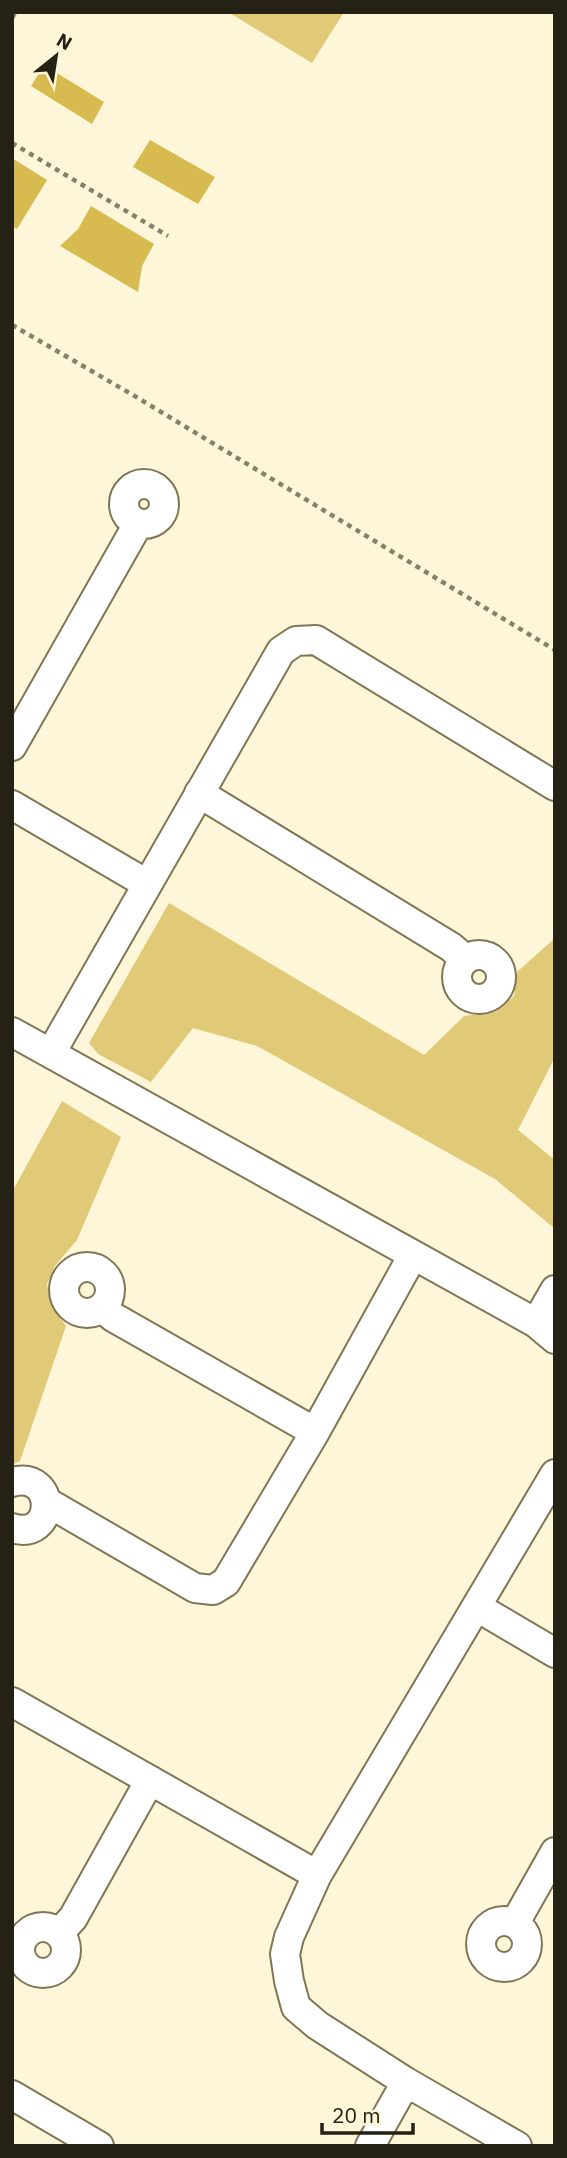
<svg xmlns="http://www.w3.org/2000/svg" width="567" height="2158" viewBox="0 0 567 2158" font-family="'IBM Plex Sans',sans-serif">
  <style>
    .green { fill: #e1ca77 }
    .building { fill: #d7bb50 }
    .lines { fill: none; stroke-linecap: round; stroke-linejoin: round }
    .street-casing { stroke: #807655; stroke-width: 32 }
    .path { stroke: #87816c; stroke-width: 4.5; stroke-dasharray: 5 5; stroke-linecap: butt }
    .street { stroke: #fff; stroke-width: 28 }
  </style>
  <rect width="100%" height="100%" fill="#fef6d8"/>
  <path class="green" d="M 228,12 L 344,12 L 312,63 Z
    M 169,903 L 424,1055 L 464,1016 L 495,1012 L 514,996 L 517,972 L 555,938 L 555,1057 L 518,1130 L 555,1160 L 555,1229 L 495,1179 L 257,1046 L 193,1028 L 151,1082 L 98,1054 L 89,1043 Z
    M 62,1101 L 121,1137 L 77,1240 L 55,1266 L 47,1284 L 51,1305 L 66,1326 L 20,1461 L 12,1465 L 12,1192 Z"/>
  <path class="building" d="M 44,65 L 104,102 L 92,124 L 31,86 Z
    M 150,140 L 215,177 L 198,204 L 133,167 Z
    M 12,158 L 47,180 L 17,229 L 12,226 Z
    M 91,206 L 154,244 L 142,266 L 138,292 L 60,246 L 78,229 Z"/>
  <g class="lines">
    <defs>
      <path id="street" d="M124 504a20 20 0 1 1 40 0a20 20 0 1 1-40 0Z
        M 12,746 L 138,524
        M 199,793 L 451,947 L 465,959
        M 12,805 L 147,884
        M457 977a22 22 0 1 1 44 0a22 22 0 1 1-44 0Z
        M 12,1032 L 536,1323 L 555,1339
        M 51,1053 L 281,651 L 296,641 L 316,640 L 555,786
        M64 1290a23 23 0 1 1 46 0a23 23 0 1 1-46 0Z
        M 102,1308 L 113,1317 L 315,1432
        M 536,1323 L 555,1290
        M 12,1482 C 58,1470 56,1542 12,1528
        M 47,1502 L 195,1588 L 213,1590 L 226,1582 L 315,1432 L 413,1255
        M 477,1607 L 555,1653
        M 12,1702 L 317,1875
        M481 1944a23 23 0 1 1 46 0a23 23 0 1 1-46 0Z
        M 515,1923 L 555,1852
        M20 1950a23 23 0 1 1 46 0a23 23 0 1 1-46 0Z
        M 59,1933 L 73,1918 L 150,1780
        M 12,2095 L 99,2146
        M 370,2146 L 406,2082
        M 517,2146 L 406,2082 L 317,2025 L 296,2007 L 289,1981 L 285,1954 L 289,1937 L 317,1875 L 555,1474"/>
    </defs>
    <use href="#street" class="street-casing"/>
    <path class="path" d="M 12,18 L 16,12
      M 12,143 L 168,236
      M 12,325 L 133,395 L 555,650"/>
    <use href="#street" class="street"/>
  </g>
  <rect width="567" height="2158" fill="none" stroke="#252114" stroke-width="28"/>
  <g transform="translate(56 56) rotate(30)" stroke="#fef6d8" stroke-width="5" paint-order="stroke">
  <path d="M0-5L12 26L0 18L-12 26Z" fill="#252114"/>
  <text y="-10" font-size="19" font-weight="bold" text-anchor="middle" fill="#252114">N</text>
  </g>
  <path d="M322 2123v10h91v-10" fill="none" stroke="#252114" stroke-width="3.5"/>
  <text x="332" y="2123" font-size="21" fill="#252114" stroke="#fef6d8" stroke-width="5" paint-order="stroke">20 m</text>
</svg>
